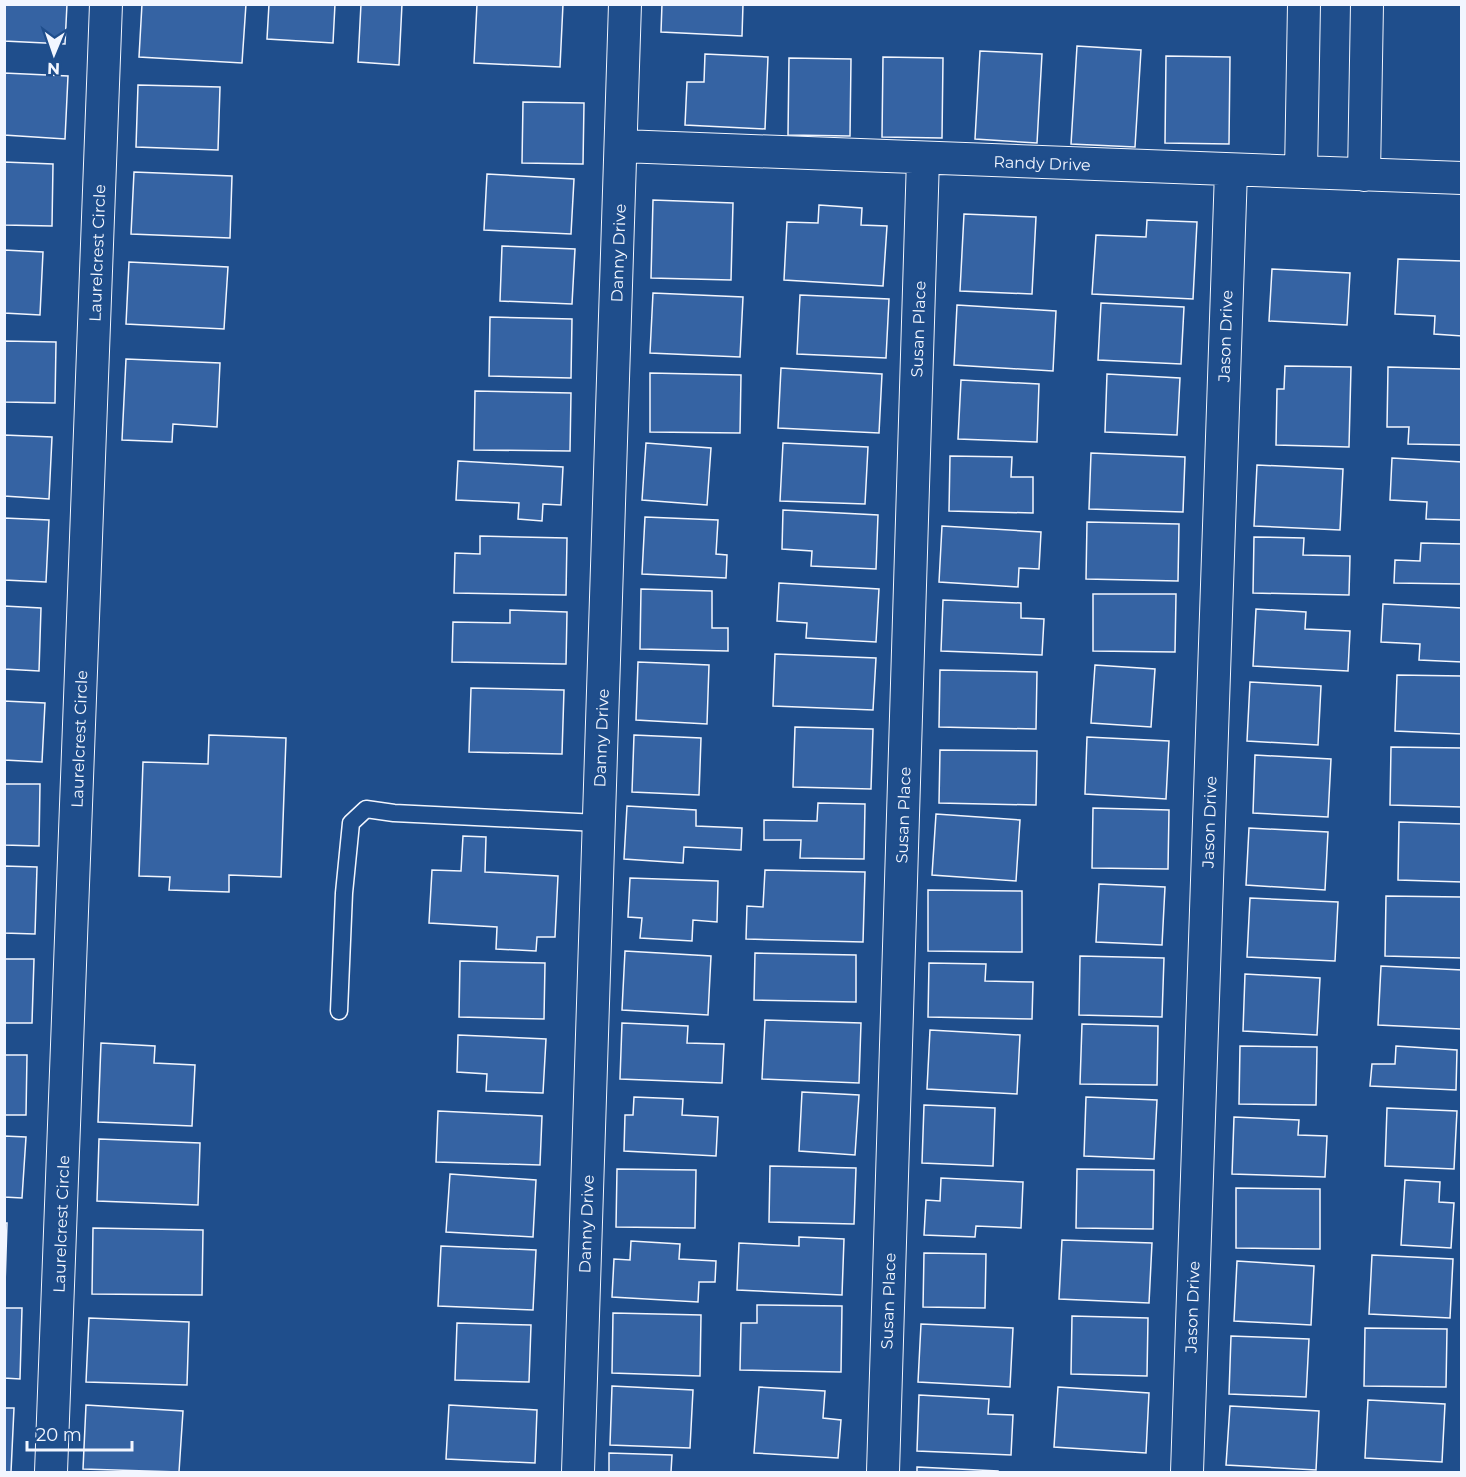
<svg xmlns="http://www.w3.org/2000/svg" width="1466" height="1477" viewBox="0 0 1466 1477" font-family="Montserrat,sans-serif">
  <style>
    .building { fill: #3563a3; stroke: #f2f6ff; stroke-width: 1.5 }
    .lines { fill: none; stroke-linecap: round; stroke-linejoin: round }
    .lane-casing { stroke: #f2f6ff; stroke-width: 19 }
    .street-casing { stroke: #f2f6ff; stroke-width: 34 }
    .lane { stroke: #1f4e8c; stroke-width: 16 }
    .street { stroke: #1f4e8c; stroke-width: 32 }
    .labels { text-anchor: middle; stroke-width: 4.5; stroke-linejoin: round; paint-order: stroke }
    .street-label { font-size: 16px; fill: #f2f6ff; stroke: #1f4e8c }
  </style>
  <rect width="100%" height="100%" fill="#1f4e8c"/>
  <path class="building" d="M 4,4 L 67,4 L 65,44 L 4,41 Z
    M 142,4 L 246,4 L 242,63 L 139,57 Z
    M 269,4 L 335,4 L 333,43 L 267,39 Z
    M 361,4 L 402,4 L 399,65 L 358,62 Z
    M 477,4 L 563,4 L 560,67 L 474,63 Z
    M 662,4 L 743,4 L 742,36 L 661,32 Z
    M 1077,46 L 1141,50 L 1135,147 L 1071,144 Z
    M 980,51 L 1042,54 L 1037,143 L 975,139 Z
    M 705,54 L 768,57 L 765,129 L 685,125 L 687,82 L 704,82 Z
    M 1166,56 L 1230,57 L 1229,144 L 1165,143 Z
    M 883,57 L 943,58 L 942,138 L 882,137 Z
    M 789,58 L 851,59 L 850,136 L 788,135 Z
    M 4,73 L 68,76 L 65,139 L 4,135 Z
    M 138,85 L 220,87 L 218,150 L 136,147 Z
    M 523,102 L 584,103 L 583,164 L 522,163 Z
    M 4,162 L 53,164 L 52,226 L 4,225 Z
    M 134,172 L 232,176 L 230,238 L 131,234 Z
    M 487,174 L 574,179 L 571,234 L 484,230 Z
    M 653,200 L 733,203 L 731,280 L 651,278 Z
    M 819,205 L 862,208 L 861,225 L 887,226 L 883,286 L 784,280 L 787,222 L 818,223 Z
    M 964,214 L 1036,217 L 1032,294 L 960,291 Z
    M 1147,220 L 1197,222 L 1193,299 L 1092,294 L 1096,235 L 1146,237 Z
    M 502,246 L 575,249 L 572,304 L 500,301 Z
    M 4,250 L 43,252 L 40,315 L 4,313 Z
    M 1398,259 L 1462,261 L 1462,336 L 1434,334 L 1435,316 L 1395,314 Z
    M 129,262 L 228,267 L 224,329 L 126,324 Z
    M 1272,269 L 1350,273 L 1347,325 L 1269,321 Z
    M 653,293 L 743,297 L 740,357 L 650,353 Z
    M 800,295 L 889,299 L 886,358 L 797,354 Z
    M 1101,303 L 1184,307 L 1181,364 L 1098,360 Z
    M 957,305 L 1056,311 L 1053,371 L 954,365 Z
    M 490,317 L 572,319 L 571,378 L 489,376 Z
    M 4,341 L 56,342 L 55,403 L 4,402 Z
    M 126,359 L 220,363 L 217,427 L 173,424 L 172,442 L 122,440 Z
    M 1285,366 L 1351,367 L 1349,447 L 1276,445 L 1277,389 L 1284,389 Z
    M 1388,367 L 1462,369 L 1462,445 L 1408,444 L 1409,427 L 1387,427 Z
    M 781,368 L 882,374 L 879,433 L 778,428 Z
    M 650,373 L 741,375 L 740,433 L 650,432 Z
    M 1107,374 L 1180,378 L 1177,435 L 1105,432 Z
    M 961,380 L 1039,384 L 1037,442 L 958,439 Z
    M 475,391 L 571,393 L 570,451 L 474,450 Z
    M 4,435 L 52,437 L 49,499 L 4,496 Z
    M 646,443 L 711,448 L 707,505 L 642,500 Z
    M 783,443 L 868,447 L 865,504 L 780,501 Z
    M 1091,453 L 1185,457 L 1183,512 L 1089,509 Z
    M 950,456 L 1012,457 L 1011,477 L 1033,477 L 1033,513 L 949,511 Z
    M 1392,458 L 1462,462 L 1462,520 L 1426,519 L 1427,502 L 1390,500 Z
    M 458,461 L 563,467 L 561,505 L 543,504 L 542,521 L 518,519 L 519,503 L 456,500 Z
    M 1257,465 L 1343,469 L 1340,530 L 1254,526 Z
    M 783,510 L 878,515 L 876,569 L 811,566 L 812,551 L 782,549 Z
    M 645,517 L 718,520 L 716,554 L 727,555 L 726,578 L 642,574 Z
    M 4,518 L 49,520 L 46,582 L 4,580 Z
    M 1087,522 L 1179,524 L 1178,581 L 1086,579 Z
    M 942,526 L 1041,532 L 1039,569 L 1019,568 L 1018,587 L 939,582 Z
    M 480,536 L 567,538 L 566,595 L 454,593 L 455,553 L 480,554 Z
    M 1254,537 L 1304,538 L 1303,555 L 1350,556 L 1349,595 L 1253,593 Z
    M 1421,543 L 1462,544 L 1462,584 L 1394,583 L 1395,560 L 1420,561 Z
    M 779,583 L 879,589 L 876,642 L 806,638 L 807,623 L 777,621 Z
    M 641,589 L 712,591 L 712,628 L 728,628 L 728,651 L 640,649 Z
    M 1093,594 L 1176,594 L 1175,652 L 1093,651 Z
    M 943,600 L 1021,603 L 1021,618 L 1044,619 L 1042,655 L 941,651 Z
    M 1383,604 L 1462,608 L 1462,662 L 1419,660 L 1420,644 L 1381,642 Z
    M 4,606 L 41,608 L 39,671 L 4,669 Z
    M 1256,609 L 1306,612 L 1305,629 L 1350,631 L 1348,671 L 1253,666 Z
    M 510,610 L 567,612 L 566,664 L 452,662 L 453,622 L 510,623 Z
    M 775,654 L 876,658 L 873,710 L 773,706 Z
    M 638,662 L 709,665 L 707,724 L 636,720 Z
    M 1095,665 L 1155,669 L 1151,727 L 1091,723 Z
    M 940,670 L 1037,672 L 1036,729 L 939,727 Z
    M 1397,675 L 1462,676 L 1462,734 L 1395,731 Z
    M 1250,682 L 1321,686 L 1318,745 L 1247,741 Z
    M 471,688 L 564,690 L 562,754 L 469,752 Z
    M 4,701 L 45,703 L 42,762 L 4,760 Z
    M 795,727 L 873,729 L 871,789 L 793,787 Z
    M 209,735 L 286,738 L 281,877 L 229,875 L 229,892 L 169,890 L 170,877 L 139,876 L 143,762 L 208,764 Z
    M 634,735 L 701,738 L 699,795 L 632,792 Z
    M 1087,737 L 1169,741 L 1166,799 L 1085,794 Z
    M 1391,747 L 1462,748 L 1462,807 L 1390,805 Z
    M 940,750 L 1037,751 L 1036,805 L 939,803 Z
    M 1255,755 L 1331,759 L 1328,817 L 1253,813 Z
    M 4,784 L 40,784 L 39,846 L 4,845 Z
    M 818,803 L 865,804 L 864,859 L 800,858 L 801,840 L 764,840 L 764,820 L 817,821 Z
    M 627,806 L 696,810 L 696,826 L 742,828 L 741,850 L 684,847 L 683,863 L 624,859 Z
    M 1093,808 L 1169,810 L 1168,869 L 1092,868 Z
    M 936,814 L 1020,820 L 1016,881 L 932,875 Z
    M 1399,822 L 1462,824 L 1462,882 L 1398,880 Z
    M 1249,828 L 1328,832 L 1325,890 L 1246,885 Z
    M 463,836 L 486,837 L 485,872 L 558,876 L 555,937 L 537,937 L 536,951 L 496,949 L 497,927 L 429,923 L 432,870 L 461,871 Z
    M 4,866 L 37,867 L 35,934 L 4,933 Z
    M 765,870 L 865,872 L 863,942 L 746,939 L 747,906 L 763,907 Z
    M 630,878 L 718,881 L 717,922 L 693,920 L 692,941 L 640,938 L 642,918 L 628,917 Z
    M 1099,884 L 1165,887 L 1162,945 L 1096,942 Z
    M 928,890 L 1022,891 L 1022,952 L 928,951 Z
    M 1386,896 L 1462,897 L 1462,958 L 1385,956 Z
    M 1250,898 L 1338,902 L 1335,961 L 1247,957 Z
    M 625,951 L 711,956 L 708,1015 L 622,1010 Z
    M 755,953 L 856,955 L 856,1002 L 754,1000 Z
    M 1080,956 L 1164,958 L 1162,1017 L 1079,1015 Z
    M 4,959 L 34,959 L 32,1023 L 4,1023 Z
    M 460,961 L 545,963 L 544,1019 L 459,1017 Z
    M 929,963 L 986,964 L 985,981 L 1033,982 L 1032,1019 L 928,1017 Z
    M 1381,966 L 1462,970 L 1461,1029 L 1378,1025 Z
    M 1245,974 L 1320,978 L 1317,1035 L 1243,1031 Z
    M 765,1020 L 861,1023 L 859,1083 L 762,1079 Z
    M 622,1023 L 688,1026 L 687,1043 L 724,1044 L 722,1083 L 620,1079 Z
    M 1082,1024 L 1158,1026 L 1157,1085 L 1080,1084 Z
    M 930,1030 L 1020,1035 L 1017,1094 L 927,1089 Z
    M 458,1035 L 546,1039 L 543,1093 L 486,1091 L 487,1074 L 457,1072 Z
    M 101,1043 L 155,1046 L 154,1063 L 195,1065 L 192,1126 L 98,1122 Z
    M 1240,1046 L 1317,1047 L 1316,1105 L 1239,1104 Z
    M 1396,1046 L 1457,1050 L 1456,1090 L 1370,1086 L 1372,1064 L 1395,1064 Z
    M 4,1055 L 27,1055 L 26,1115 L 4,1115 Z
    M 802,1092 L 859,1095 L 855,1155 L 799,1151 Z
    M 634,1097 L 683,1099 L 682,1115 L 718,1117 L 716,1156 L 624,1151 L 625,1115 L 633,1115 Z
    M 1086,1097 L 1157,1100 L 1154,1159 L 1084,1156 Z
    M 924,1105 L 995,1108 L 993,1166 L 922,1163 Z
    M 1387,1108 L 1457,1111 L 1454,1169 L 1385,1166 Z
    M 438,1111 L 542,1116 L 540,1165 L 436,1162 Z
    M 1234,1117 L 1299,1120 L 1298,1135 L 1327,1136 L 1325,1177 L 1232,1174 Z
    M 4,1136 L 26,1137 L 22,1198 L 4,1197 Z
    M 99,1139 L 200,1143 L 198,1205 L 97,1201 Z
    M 770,1166 L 856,1168 L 854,1224 L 769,1222 Z
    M 617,1169 L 696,1170 L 695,1228 L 616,1227 Z
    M 1077,1169 L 1154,1170 L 1153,1229 L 1076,1228 Z
    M 450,1174 L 536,1180 L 533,1237 L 446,1232 Z
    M 941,1178 L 1023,1182 L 1021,1228 L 976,1226 L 975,1237 L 924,1235 L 926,1200 L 940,1201 Z
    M 1405,1180 L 1440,1182 L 1439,1202 L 1454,1203 L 1451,1248 L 1401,1245 Z
    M 1236,1188 L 1320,1189 L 1320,1249 L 1236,1248 Z
    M 4,1223 L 7,1223 L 5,1285 L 4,1285 Z
    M 93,1228 L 203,1230 L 202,1295 L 92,1294 Z
    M 799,1237 L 844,1239 L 842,1295 L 737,1290 L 739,1243 L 799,1246 Z
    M 1062,1240 L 1152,1243 L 1149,1303 L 1059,1299 Z
    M 631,1241 L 680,1244 L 679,1259 L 716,1261 L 715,1282 L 699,1282 L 698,1302 L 612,1297 L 614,1259 L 630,1260 Z
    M 441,1246 L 536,1250 L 533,1310 L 438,1306 Z
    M 924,1253 L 986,1254 L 985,1308 L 923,1307 Z
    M 1372,1255 L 1453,1259 L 1450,1318 L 1369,1314 Z
    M 1237,1261 L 1314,1266 L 1311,1325 L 1234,1321 Z
    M 757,1305 L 842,1306 L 841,1372 L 740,1370 L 741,1323 L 757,1323 Z
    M 4,1308 L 22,1308 L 20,1379 L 4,1378 Z
    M 613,1313 L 701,1315 L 700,1376 L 612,1373 Z
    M 1072,1316 L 1148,1318 L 1147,1376 L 1071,1374 Z
    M 89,1318 L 189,1322 L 187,1385 L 86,1382 Z
    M 457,1323 L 531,1325 L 529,1382 L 455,1380 Z
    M 921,1324 L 1013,1328 L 1010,1387 L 918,1382 Z
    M 1365,1328 L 1447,1329 L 1446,1387 L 1364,1386 Z
    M 1231,1336 L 1309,1339 L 1306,1397 L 1229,1394 Z
    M 612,1386 L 693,1390 L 690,1448 L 610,1445 Z
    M 759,1387 L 825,1391 L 823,1418 L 841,1420 L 838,1458 L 754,1453 Z
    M 1058,1387 L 1149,1393 L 1146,1453 L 1054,1447 Z
    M 919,1395 L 989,1399 L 988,1414 L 1013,1415 L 1011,1455 L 917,1451 Z
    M 1368,1400 L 1445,1404 L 1442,1462 L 1365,1458 Z
    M 86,1405 L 183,1411 L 179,1472 L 83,1469 Z
    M 449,1405 L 537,1410 L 535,1463 L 446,1459 Z
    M 1230,1406 L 1319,1411 L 1316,1470 L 1226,1465 Z
    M 4,1408 L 14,1408 L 11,1472 L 4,1472 Z
    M 609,1453 L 672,1455 L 671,1472 L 609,1472 Z
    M 917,1467 L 998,1471 L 998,1472 L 917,1472 Z"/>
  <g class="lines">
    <defs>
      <path id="lane" d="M 339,1011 L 344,893 L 351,823 L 366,809 L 394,813 L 598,823"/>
      <path id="street" d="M 622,146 L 1462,178
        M 1301,172 L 1304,4
        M 1364,175 L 1367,4
        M 51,1472 L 106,4
        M 578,1472 L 625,4
        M 883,1472 L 923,158
        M 1187,1472 L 1231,171"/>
    </defs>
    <use href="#lane" class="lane-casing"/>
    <use href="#street" class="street-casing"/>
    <use href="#lane" class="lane"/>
    <use href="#street" class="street"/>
  </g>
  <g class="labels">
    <g class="street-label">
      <text transform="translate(1042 163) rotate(2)" y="6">Randy Drive</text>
      <text transform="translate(97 253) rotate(-88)" y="6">Laurelcrest Circle</text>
      <text transform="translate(618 253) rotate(-88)" y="6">Danny Drive</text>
      <text transform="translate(918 329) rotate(-88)" y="6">Susan Place</text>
      <text transform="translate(1225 336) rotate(-88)" y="6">Jason Drive</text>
      <text transform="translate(601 738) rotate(-88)" y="6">Danny Drive</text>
      <text transform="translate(79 739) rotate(-88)" y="6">Laurelcrest Circle</text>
      <text transform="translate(903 815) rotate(-88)" y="6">Susan Place</text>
      <text transform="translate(1209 822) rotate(-88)" y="6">Jason Drive</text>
      <text transform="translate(61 1224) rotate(-88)" y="6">Laurelcrest Circle</text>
      <text transform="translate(586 1224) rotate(-88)" y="6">Danny Drive</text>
      <text transform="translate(888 1301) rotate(-88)" y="6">Susan Place</text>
      <text transform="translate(1192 1307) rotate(-88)" y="6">Jason Drive</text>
    </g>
  </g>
  <rect width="1466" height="1477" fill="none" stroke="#f2f6ff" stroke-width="12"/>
  <g transform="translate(54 54) rotate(182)" stroke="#1f4e8c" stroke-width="4.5" paint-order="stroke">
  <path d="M0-4.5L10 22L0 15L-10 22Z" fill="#f2f6ff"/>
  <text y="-9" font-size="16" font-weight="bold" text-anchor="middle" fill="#f2f6ff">N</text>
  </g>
  <path d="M27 1441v9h105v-9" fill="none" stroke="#f2f6ff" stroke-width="3"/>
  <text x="36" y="1441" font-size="18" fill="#f2f6ff" stroke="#1f4e8c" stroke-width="4.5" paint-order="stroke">20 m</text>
</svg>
